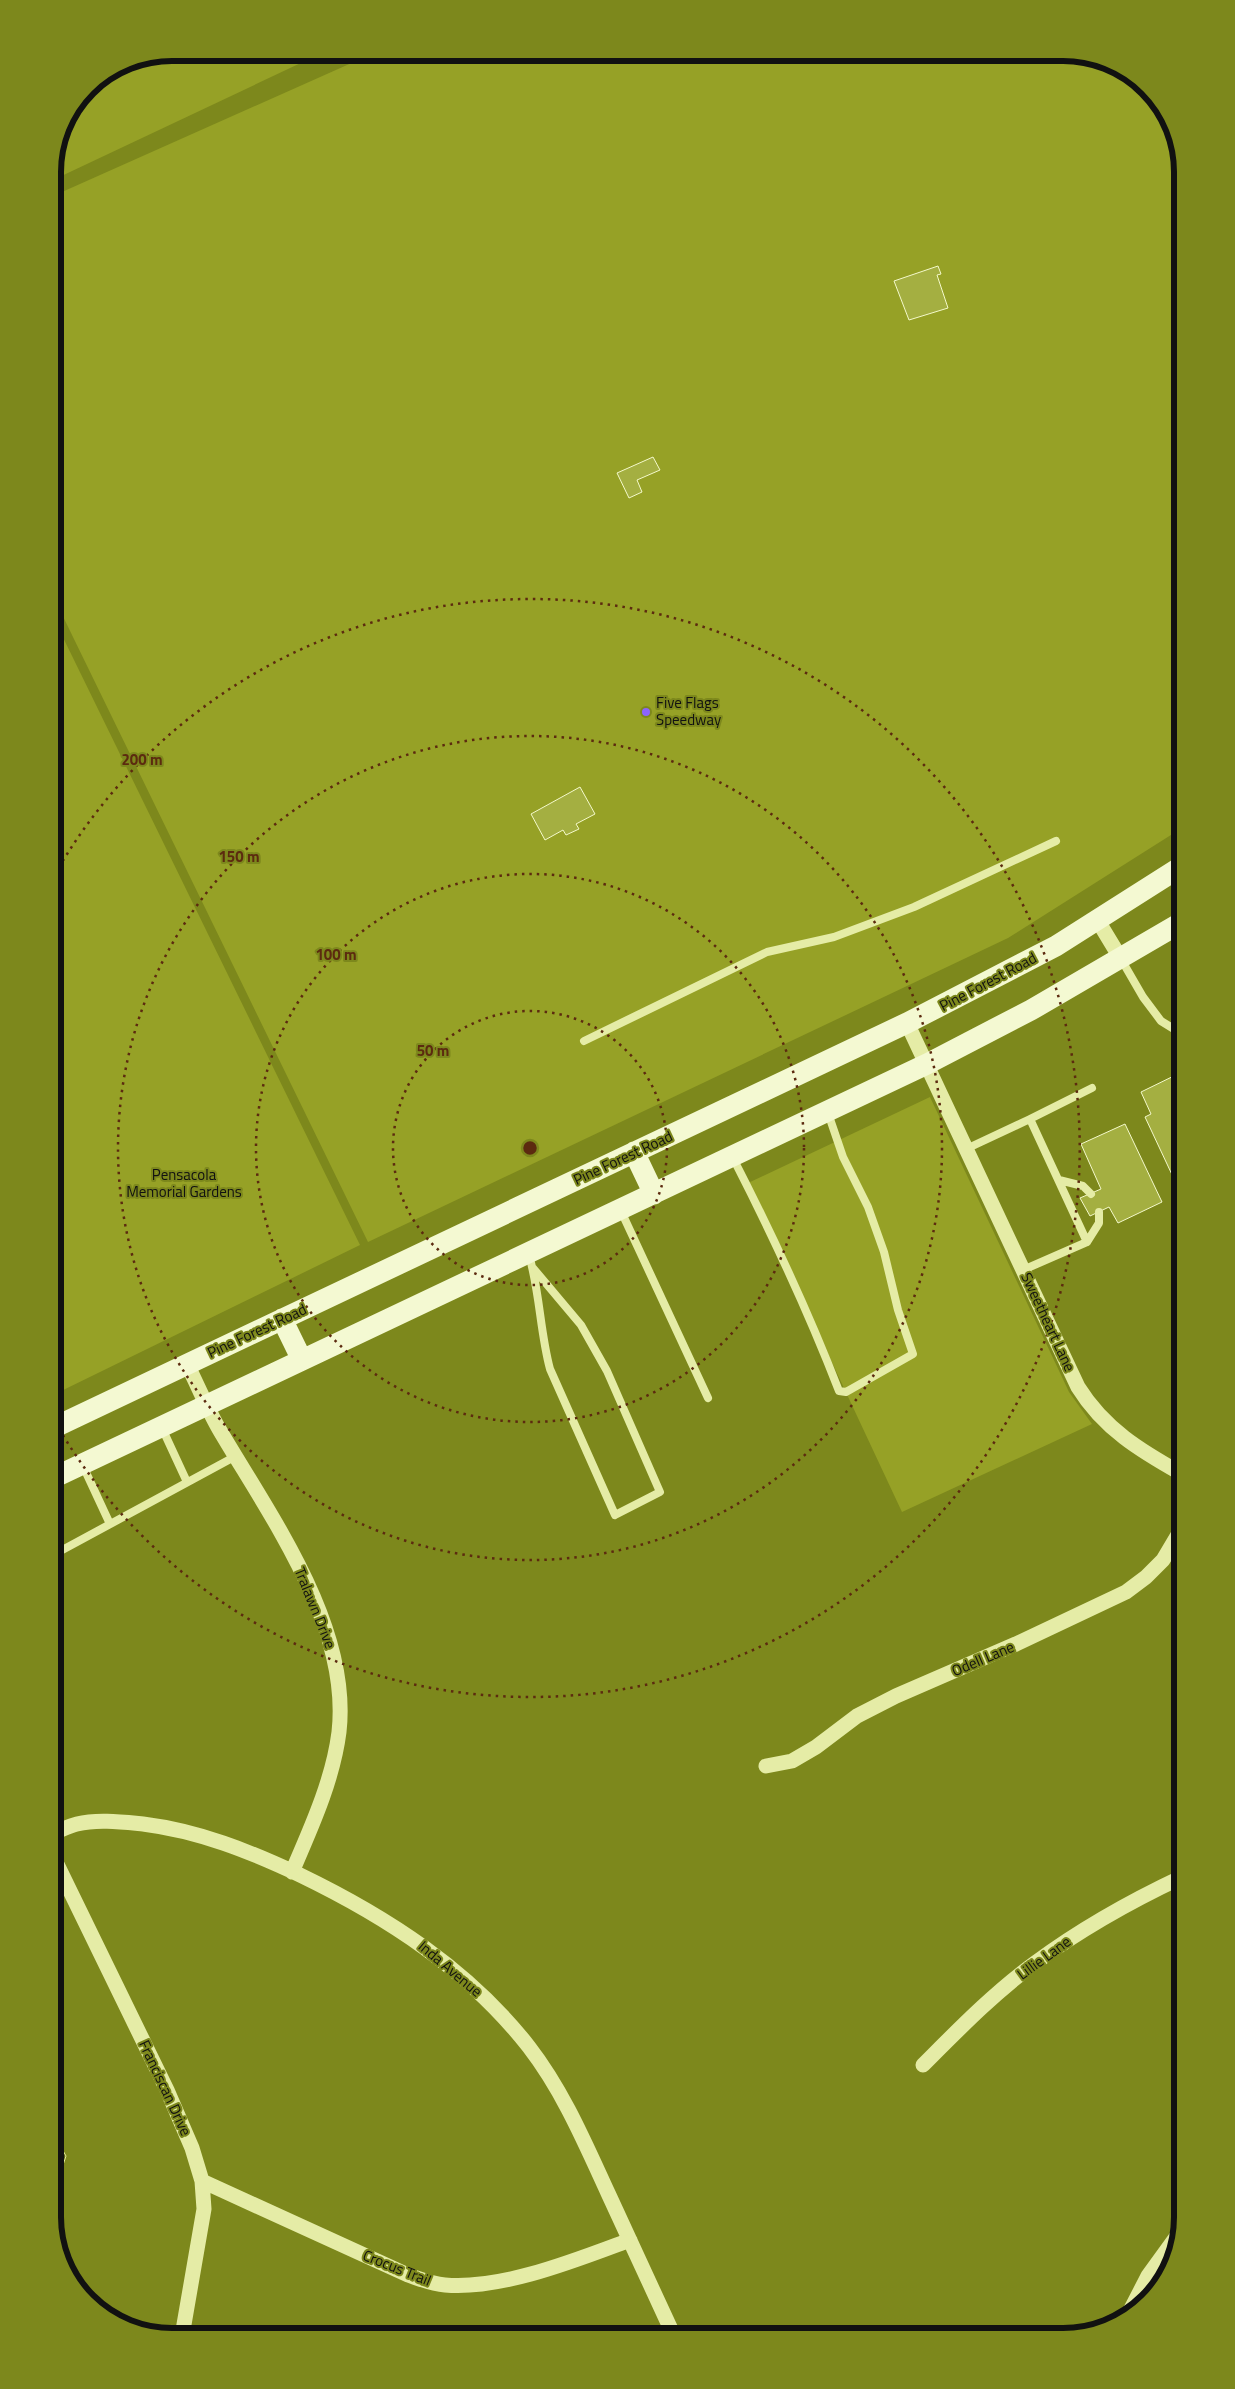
<svg xmlns="http://www.w3.org/2000/svg" width="1235" height="2389" viewBox="0 0 1235 2389" font-family="'Titillium Web',sans-serif">
  <style>
    .green { fill: #96a126 }
    .water { fill: #5d6713; stroke: #e7ee99 }
    .building { fill: #a4af41; stroke: #f4f9cb }
    .lines { fill: none; stroke-linecap: round; stroke-linejoin: round }
    .lane { stroke: #e5eca6; stroke-width: 8 }
    .street { stroke: #e5eca6; stroke-width: 15 }
    .secondary { stroke: #f4f9d2; stroke-width: 21 }
    .ring { fill: none; stroke: #5c2a0f; stroke-width: 2.5; stroke-dasharray: 2.5 5 }
    .poi-dot { fill: #8b64fc; stroke: #7d881c; stroke-width: 2 }
    .labels { text-anchor: middle; stroke-width: 4; stroke-linejoin: round; paint-order: stroke }
    .poi-label { font-size: 15px; fill: #111; stroke: #7d881c; text-anchor: start }
    .street-label { font-size: 15px; fill: #111; stroke: #7d881c }
    .park-label { font-size: 15px; fill: #111; stroke: #7d881c }
    .rim { fill: none; stroke: #111; stroke-width: 6 }
    .centre { fill: #5c2a0f; stroke: #7d881c; stroke-width: 2.5 }
    .ring-label { font-size: 15px; text-anchor: middle; font-weight: bold; fill: #5c2a0f; stroke: #7d881c; stroke-width: 4; stroke-linejoin: round; paint-order: stroke }
  </style>
  <rect width="100%" height="100%" fill="#7d881c"/>
  <path class="green" d="M 173,53 L 322,53 L 53,180 L 53,165 L 62,126 L 88,87 L 127,62 Z
    M 374,53 L 1071,53 L 1135,77 L 1173,127 L 1182,173 L 1182,828 L 1008,938 L 368,1242 L 53,596 L 53,196 Z
    M 53,617 L 360,1245 L 53,1395 Z
    M 930,1097 L 1069,1392 L 1092,1424 L 902,1512 L 748,1183 Z"/>
  <path class="water" d="M 53,2133 L 66,2156 L 53,2195 Z"/>
  <path class="building" d="M 938,266 L 941,274 L 937,275 L 948,308 L 909,320 L 894,281 Z
    M 653,457 L 660,470 L 637,480 L 642,492 L 629,498 L 617,473 Z
    M 580,787 L 595,814 L 576,824 L 579,829 L 566,835 L 563,830 L 545,840 L 531,814 Z
    M 1182,1072 L 1182,1196 L 1145,1117 L 1151,1114 L 1141,1092 Z
    M 1125,1124 L 1162,1202 L 1118,1223 L 1109,1207 L 1090,1216 L 1080,1198 L 1101,1189 L 1081,1144 Z"/>
  <g class="lines">
    <path class="lane" d="M 1121,959 L 1143,997 L 1161,1021 L 1182,1034
      M 584,1041 L 767,952 L 834,937 L 914,907 L 1056,841
      M 1030,1119 L 1092,1088
      M 966,1149 L 1030,1119 L 1087,1242 L 1023,1270
      M 733,1158 C 772,1234 808,1311 839,1391 L 846,1392 L 913,1354 L 898,1310 L 884,1252 L 868,1207 L 843,1157 L 828,1113
      M 1059,1180 L 1083,1186 L 1091,1194
      M 621,1211 L 708,1398
      M 1087,1242 L 1099,1223 L 1099,1212
      M 529,1255 C 540,1293 540,1332 550,1369 L 615,1515 L 660,1492 L 607,1371 L 581,1325 L 533,1268
      M 162,1428 L 187,1482
      M 83,1466 L 110,1524
      M 53,1555 L 236,1456"/>
    <path class="street" d="M 1098,921 L 1121,959
      M 907,1023 L 1078,1387 C 1104,1429 1141,1451 1182,1474
      M 187,1364 C 198,1386 207,1408 219,1429 C 270,1516 351,1626 339,1732 C 333,1780 311,1828 292,1872
      M 766,1766 L 792,1761 L 816,1747 L 857,1716 L 896,1696 L 1016,1644 L 1126,1592 L 1146,1577 L 1163,1560 L 1182,1528
      M 53,1833 C 61,1830 69,1826 77,1824 C 97,1819 122,1822 143,1824 C 199,1831 249,1851 300,1875 C 387,1917 469,1970 529,2047 C 563,2091 585,2143 608,2193 C 630,2241 652,2289 674,2336
      M 53,1856 L 167,2090 L 192,2148 L 202,2181 L 204,2209 L 182,2336
      M 923,2065 C 959,2029 994,1993 1035,1963 C 1081,1929 1131,1901 1182,1877
      M 202,2181 L 408,2275 C 420,2279 432,2284 445,2285 C 502,2290 576,2260 630,2240
      M 1131,2309 L 1148,2276 L 1177,2236"/>
    <path class="secondary" d="M 634,1152 L 654,1194
      M 282,1319 L 302,1360
      M 53,1428 L 907,1023 L 1056,946 L 1182,866
      M 53,1478 L 927,1064 L 1031,1010 L 1182,922"/>
  </g>
  <g class="ring">
    <circle cx="530" cy="1148" r="137"/>
    <circle cx="530" cy="1148" r="274"/>
    <circle cx="530" cy="1148" r="412"/>
    <path d="M55 874A549 549 0 1 1 55 1422"/>
  </g>
  <circle class="poi-dot" cx="646" cy="712" r="5"/>
  <g class="labels">
    <g class="poi-label">
      <text x="656" y="708">Five Flags<tspan x="656" dy="17">Speedway</tspan></text>
    </g>
    <g class="street-label">
      <text transform="translate(988 982) rotate(-28)" y="5">Pine Forest Road</text>
      <text transform="translate(623 1158) rotate(-25)" y="5">Pine Forest Road</text>
      <text transform="translate(1048 1322) rotate(65)" y="5">Sweetheart Lane</text>
      <text transform="translate(257 1331) rotate(-25)" y="5">Pine Forest Road</text>
      <text transform="translate(315 1608) rotate(68)" y="5">Tralawn Drive</text>
      <text transform="translate(983 1659) rotate(-23)" y="5">Odell Lane</text>
      <text transform="translate(1044 1958) rotate(-36)" y="5">Lillie Lane</text>
      <text transform="translate(450 1969) rotate(40)" y="5">Inda Avenue</text>
      <text transform="translate(165 2088) rotate(65)" y="5">Franciscan Drive</text>
      <text transform="translate(397 2268) rotate(22)" y="5">Crocus Trail</text>
    </g>
    <g class="park-label">
      <text x="184" y="1180">Pensacola<tspan x="184" dy="17">Memorial Gardens</tspan></text>
    </g>
  </g>
  <path d="M0 0H1235V2389H0ZM172 61H1063A111 111 0 0 1 1174 172V2217A111 111 0 0 1 1063 2328H172A111 111 0 0 1 61 2217V172A111 111 0 0 1 172 61Z" fill="#7d881c" fill-rule="evenodd"/>
  <path class="rim" d="M172 61H1063A111 111 0 0 1 1174 172V2217A111 111 0 0 1 1063 2328H172A111 111 0 0 1 61 2217V172A111 111 0 0 1 172 61Z"/>
  <circle cx="530" cy="1148" r="8" class="centre"/>
  <g class="ring-label">
    <text x="142" y="765">200 m</text>
    <text x="239" y="862">150 m</text>
    <text x="336" y="960">100 m</text>
    <text x="433" y="1056">50 m</text>
  </g>
</svg>
